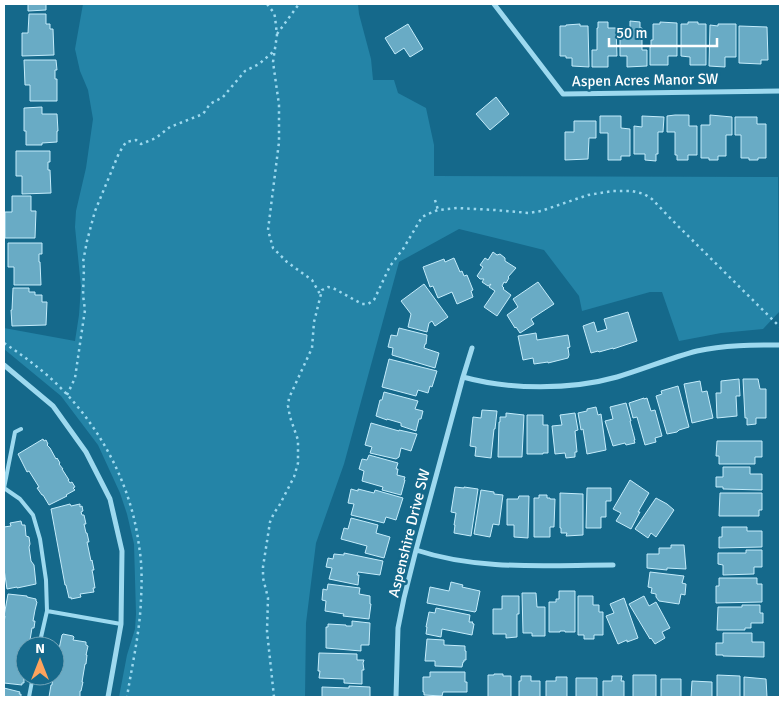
<svg xmlns="http://www.w3.org/2000/svg" width="784" height="701" viewBox="0 0 784 701" font-family="Signika,sans-serif">
  <style>
    .green { fill: #2484a7 }
    .building { fill: #69abc5; stroke: #c4ecfb }
    .lines { fill: none; stroke-linecap: round; stroke-linejoin: round }
    .path { stroke: #9dd9ef; stroke-width: 2.5; stroke-dasharray: 2.5 4; stroke-linecap: butt }
    .service { stroke: #9dd9ef; stroke-width: 4 }
    .minor { stroke: #9dd9ef; stroke-width: 5 }
    .labels { text-anchor: middle; stroke-width: 5; stroke-linejoin: round; paint-order: stroke }
    .street-label { font-size: 15px; fill: #fff; stroke: #15698b }
  </style>
  <rect width="100%" height="100%" fill="#15698b"/>
  <path class="green" d="M 83,4 L 358,4 L 359,14 L 371,59 L 373,80 L 394,80 L 398,93 L 426,108 L 434,145 L 434,176 L 778,177 L 779,312 L 763,329 L 721,333 L 679,341 L 662,292 L 650,292 L 582,311 L 579,296 L 544,250 L 459,229 L 399,262 L 344,464 L 316,543 L 306,623 L 305,697 L 119,697 L 127,655 L 135,629 L 136,614 L 134,544 L 127,514 L 120,493 L 98,445 L 61,396 L 4,349 L 4,328 L 75,341 L 79,315 L 81,287 L 75,227 L 76,211 L 86,168 L 93,119 L 88,90 L 80,71 L 75,49 Z"/>
  <path class="building" d="M 27,4 L 46,4 L 46,10 L 28,11 L 28,4 Z
    M 29,14 L 46,14 L 46,24 L 50,24 L 50,29 L 53,29 L 54,55 L 22,56 L 22,33 L 28,33 Z
    M 630,21 L 640,22 L 640,28 L 642,28 L 642,50 L 647,50 L 647,66 L 627,67 L 627,56 L 620,56 L 620,28 L 630,28 Z
    M 598,22 L 608,22 L 608,28 L 616,28 L 617,56 L 608,56 L 608,67 L 592,67 L 592,50 L 597,50 L 597,28 L 598,28 Z
    M 660,22 L 677,23 L 677,56 L 668,56 L 668,65 L 650,65 L 650,47 L 651,47 L 651,40 L 653,40 L 653,24 L 660,24 Z
    M 688,22 L 698,22 L 698,24 L 706,24 L 706,65 L 690,65 L 690,57 L 681,56 L 681,24 L 688,24 Z
    M 408,24 L 423,49 L 410,57 L 404,48 L 395,54 L 385,38 Z
    M 580,24 L 580,26 L 588,26 L 589,67 L 572,66 L 572,58 L 566,58 L 566,56 L 560,56 L 560,26 L 566,26 L 566,25 Z
    M 718,24 L 736,24 L 736,57 L 725,57 L 725,67 L 709,66 L 710,25 L 718,26 Z
    M 739,26 L 767,27 L 768,60 L 761,60 L 761,64 L 739,63 Z
    M 24,60 L 56,60 L 57,70 L 55,70 L 55,79 L 57,79 L 57,101 L 30,101 L 30,85 L 25,85 Z
    M 496,97 L 509,114 L 490,130 L 476,114 Z
    M 42,107 L 42,114 L 57,114 L 58,131 L 57,131 L 57,142 L 42,143 L 42,145 L 26,145 L 26,131 L 24,131 L 24,108 Z
    M 675,115 L 689,115 L 689,126 L 697,126 L 697,155 L 688,155 L 688,160 L 677,160 L 677,155 L 675,155 L 675,132 L 667,132 L 667,116 Z
    M 710,115 L 732,117 L 732,135 L 726,135 L 726,156 L 718,156 L 718,160 L 709,160 L 709,158 L 701,158 L 701,125 L 710,125 Z
    M 600,116 L 621,116 L 621,128 L 630,129 L 630,156 L 621,156 L 621,160 L 608,160 L 608,133 L 600,133 Z
    M 642,116 L 664,117 L 663,132 L 658,132 L 658,154 L 656,154 L 656,161 L 645,160 L 645,154 L 634,154 L 634,126 L 642,127 Z
    M 735,117 L 757,117 L 757,124 L 766,124 L 766,158 L 758,158 L 758,160 L 749,160 L 749,158 L 741,158 L 741,135 L 735,135 Z
    M 574,121 L 596,121 L 596,138 L 589,138 L 588,159 L 565,160 L 565,132 L 574,132 Z
    M 16,151 L 50,151 L 50,162 L 48,162 L 48,170 L 50,170 L 51,193 L 22,194 L 22,176 L 16,176 Z
    M 12,196 L 31,196 L 31,211 L 36,211 L 35,238 L 5,238 L 5,212 L 12,212 Z
    M 8,243 L 42,243 L 42,254 L 39,254 L 39,262 L 40,262 L 41,285 L 14,285 L 14,267 L 8,267 Z
    M 493,252 L 497,255 L 500,254 L 505,258 L 505,261 L 516,268 L 508,277 L 509,278 L 506,283 L 504,282 L 502,286 L 504,288 L 503,289 L 511,295 L 497,316 L 484,307 L 495,291 L 489,287 L 491,284 L 488,286 L 482,282 L 484,279 L 480,279 L 477,276 L 483,267 L 480,265 L 485,258 L 488,260 Z
    M 454,258 L 460,272 L 462,271 L 464,276 L 467,275 L 473,290 L 471,291 L 473,297 L 457,304 L 452,292 L 438,298 L 433,286 L 430,287 L 423,267 L 444,259 L 445,262 Z
    M 538,282 L 554,304 L 531,319 L 534,324 L 520,333 L 516,327 L 515,328 L 507,315 L 518,307 L 513,299 Z
    M 424,284 L 448,317 L 435,326 L 432,321 L 429,323 L 427,332 L 408,327 L 411,314 L 401,301 Z
    M 13,288 L 29,288 L 29,292 L 35,292 L 35,295 L 42,295 L 42,302 L 47,302 L 46,325 L 12,326 L 11,310 L 12,310 Z
    M 628,312 L 637,341 L 613,349 L 613,348 L 599,352 L 598,351 L 591,353 L 583,326 L 594,322 L 597,332 L 607,329 L 604,319 Z
    M 399,328 L 427,335 L 426,344 L 425,344 L 424,348 L 439,353 L 435,368 L 392,355 L 393,348 L 388,347 L 391,335 L 397,336 Z
    M 536,333 L 537,340 L 568,335 L 570,347 L 567,348 L 568,348 L 569,355 L 568,358 L 548,363 L 548,362 L 534,364 L 533,358 L 523,360 L 518,336 Z
    M 389,359 L 437,371 L 432,387 L 430,386 L 428,393 L 418,390 L 416,396 L 382,387 Z
    M 739,379 L 740,396 L 736,396 L 737,416 L 717,418 L 716,393 L 721,393 L 721,381 Z
    M 743,379 L 758,379 L 760,389 L 766,389 L 766,418 L 756,418 L 756,424 L 747,425 L 747,418 L 745,418 Z
    M 700,381 L 702,392 L 707,391 L 713,418 L 692,423 L 684,384 Z
    M 678,386 L 689,427 L 679,430 L 677,432 L 667,434 L 656,396 L 662,394 L 661,391 Z
    M 384,392 L 418,401 L 415,409 L 423,411 L 421,419 L 419,419 L 416,431 L 401,426 L 401,423 L 387,419 L 387,420 L 376,416 L 380,400 L 382,400 Z
    M 644,398 L 644,399 L 647,398 L 651,411 L 655,410 L 662,436 L 655,438 L 656,442 L 645,445 L 637,417 L 633,418 L 629,403 Z
    M 626,403 L 631,421 L 630,421 L 635,440 L 634,440 L 635,443 L 626,445 L 625,443 L 613,446 L 605,421 L 613,419 L 610,407 Z
    M 596,407 L 598,415 L 601,414 L 606,450 L 587,454 L 583,429 L 581,430 L 578,413 L 587,411 L 587,409 Z
    M 482,410 L 497,411 L 495,429 L 494,429 L 491,458 L 475,456 L 476,447 L 470,446 L 473,417 L 481,418 Z
    M 506,413 L 524,415 L 522,457 L 498,457 L 499,422 L 500,422 L 500,417 L 506,417 Z
    M 575,413 L 578,430 L 575,431 L 577,452 L 575,452 L 575,457 L 566,458 L 565,453 L 555,454 L 552,426 L 562,425 L 560,415 Z
    M 527,415 L 543,415 L 543,425 L 548,425 L 548,453 L 543,453 L 543,454 L 527,454 Z
    M 371,423 L 399,431 L 399,430 L 417,434 L 411,451 L 401,448 L 399,457 L 396,459 L 370,453 L 372,447 L 365,445 Z
    M 43,439 L 44,441 L 46,440 L 48,444 L 47,445 L 50,448 L 56,459 L 57,458 L 60,463 L 59,464 L 63,469 L 62,469 L 69,480 L 68,480 L 70,483 L 72,482 L 75,487 L 73,488 L 75,490 L 66,495 L 67,496 L 49,505 L 43,495 L 42,495 L 37,488 L 39,487 L 29,471 L 27,472 L 18,454 Z
    M 717,441 L 762,441 L 762,457 L 755,457 L 755,464 L 719,464 L 719,456 L 716,456 Z
    M 369,455 L 398,463 L 396,469 L 398,469 L 397,475 L 405,477 L 404,480 L 405,480 L 401,495 L 382,490 L 383,487 L 362,481 L 364,471 L 359,469 L 362,459 L 367,460 Z
    M 723,467 L 750,467 L 750,474 L 762,474 L 762,490 L 723,489 L 723,487 L 716,487 L 716,477 L 723,477 Z
    M 630,480 L 649,493 L 638,512 L 640,512 L 631,529 L 616,521 L 621,513 L 613,509 Z
    M 455,487 L 464,488 L 464,487 L 478,489 L 471,536 L 454,533 L 455,525 L 454,525 L 456,513 L 451,512 Z
    M 587,488 L 611,488 L 611,501 L 606,501 L 606,517 L 601,517 L 601,528 L 586,528 Z
    M 351,489 L 358,491 L 358,489 L 374,493 L 375,490 L 403,498 L 396,520 L 386,517 L 384,523 L 351,515 L 354,504 L 348,503 Z
    M 481,490 L 494,492 L 494,494 L 503,495 L 499,525 L 493,524 L 490,537 L 474,534 Z
    M 560,493 L 583,494 L 583,535 L 566,536 L 567,533 L 561,533 L 561,528 L 560,528 Z
    M 720,493 L 762,493 L 762,510 L 759,510 L 759,516 L 719,516 Z
    M 539,495 L 547,495 L 547,498 L 550,498 L 550,499 L 555,499 L 554,527 L 550,527 L 550,537 L 534,537 L 534,498 L 539,498 Z
    M 519,496 L 529,496 L 528,538 L 514,537 L 514,525 L 507,525 L 507,499 L 518,499 Z
    M 656,498 L 667,504 L 674,510 L 656,537 L 651,533 L 648,538 L 635,529 Z
    M 70,504 L 71,506 L 80,504 L 80,507 L 82,506 L 83,511 L 81,512 L 82,515 L 84,515 L 86,524 L 84,524 L 86,533 L 87,533 L 89,542 L 87,542 L 91,561 L 92,560 L 94,570 L 92,570 L 93,575 L 95,588 L 93,588 L 94,592 L 80,594 L 81,597 L 71,599 L 71,597 L 69,598 L 66,585 L 65,585 L 51,509 Z
    M 351,518 L 378,525 L 376,533 L 390,537 L 384,558 L 365,553 L 367,546 L 341,539 L 344,528 L 348,529 Z
    M 21,521 L 22,525 L 25,525 L 26,536 L 29,537 L 30,544 L 29,547 L 31,561 L 34,565 L 36,584 L 17,588 L 17,587 L 7,589 L 4,569 L 4,527 L 11,526 L 10,523 Z
    M 722,527 L 747,527 L 747,531 L 762,531 L 762,547 L 719,548 L 719,537 L 722,537 Z
    M 671,545 L 684,545 L 686,569 L 667,568 L 667,570 L 647,568 L 647,554 L 659,554 L 659,548 L 671,548 Z
    M 746,550 L 762,550 L 762,567 L 754,567 L 754,574 L 723,575 L 723,565 L 718,564 L 718,553 L 746,553 Z
    M 344,553 L 383,561 L 380,575 L 358,572 L 357,575 L 359,575 L 358,585 L 329,579 L 332,568 L 326,567 L 328,558 L 333,559 L 334,554 L 344,555 Z
    M 650,572 L 684,576 L 682,583 L 686,584 L 685,595 L 681,594 L 679,604 L 659,601 L 656,597 L 656,594 L 651,593 L 652,588 L 648,587 Z
    M 719,578 L 757,578 L 757,584 L 762,584 L 762,602 L 716,603 L 716,586 L 719,586 Z
    M 451,582 L 463,585 L 462,587 L 480,591 L 476,611 L 475,612 L 427,603 L 430,587 L 449,591 Z
    M 328,584 L 360,588 L 359,594 L 370,596 L 370,604 L 371,604 L 369,619 L 343,616 L 344,614 L 325,611 L 326,601 L 322,600 L 323,589 L 327,590 Z
    M 559,591 L 575,591 L 575,632 L 565,632 L 565,631 L 560,631 L 560,632 L 549,632 L 549,602 L 556,602 L 556,599 L 559,599 Z
    M 522,593 L 536,593 L 537,607 L 545,607 L 545,636 L 532,636 L 532,633 L 523,633 Z
    M 8,594 L 27,596 L 27,597 L 36,599 L 36,601 L 37,602 L 35,610 L 33,621 L 35,621 L 34,628 L 32,628 L 29,646 L 25,646 L 25,673 L 23,675 L 23,678 L 24,678 L 24,683 L 22,683 L 22,685 L 4,683 L 4,623 L 5,616 L 4,616 Z
    M 502,596 L 519,596 L 519,614 L 517,614 L 517,637 L 506,638 L 506,634 L 493,634 L 493,609 L 502,609 Z
    M 578,596 L 593,596 L 593,605 L 599,605 L 599,612 L 603,612 L 603,635 L 594,635 L 594,639 L 584,639 L 584,635 L 578,635 Z
    M 644,596 L 649,606 L 656,602 L 670,628 L 662,632 L 665,638 L 655,644 L 651,638 L 650,639 L 629,604 Z
    M 624,598 L 638,638 L 627,642 L 627,640 L 618,644 L 606,616 L 614,613 L 610,604 Z
    M 742,605 L 760,605 L 760,613 L 763,613 L 763,623 L 751,623 L 751,628 L 745,628 L 745,630 L 717,630 L 718,607 L 742,607 Z
    M 436,608 L 470,615 L 469,622 L 473,622 L 472,623 L 474,624 L 472,635 L 442,629 L 441,637 L 426,634 L 427,627 L 426,627 L 429,612 L 435,613 Z
    M 352,621 L 370,623 L 369,645 L 361,645 L 361,651 L 326,648 L 326,627 L 328,627 L 328,624 L 346,625 L 346,626 L 352,626 Z
    M 723,633 L 752,633 L 752,642 L 764,642 L 764,657 L 723,656 L 723,655 L 716,655 L 716,643 L 723,643 Z
    M 63,634 L 73,636 L 74,637 L 73,640 L 86,642 L 86,645 L 88,646 L 86,655 L 87,655 L 86,664 L 85,664 L 82,682 L 83,682 L 81,691 L 80,691 L 80,697 L 49,697 L 51,685 L 52,685 L 53,676 L 55,676 L 55,660 L 57,649 L 59,649 L 62,635 Z
    M 427,639 L 444,640 L 444,645 L 465,646 L 465,651 L 466,651 L 466,660 L 464,660 L 464,662 L 463,662 L 462,667 L 435,666 L 435,661 L 425,661 Z
    M 319,653 L 357,654 L 357,660 L 364,660 L 363,663 L 364,670 L 362,670 L 362,684 L 344,683 L 344,679 L 319,678 L 320,671 L 318,671 Z
    M 430,672 L 465,672 L 465,682 L 467,682 L 467,692 L 443,692 L 442,696 L 424,695 L 424,692 L 423,692 L 423,677 L 430,677 Z
    M 494,674 L 503,674 L 503,676 L 511,676 L 511,697 L 488,697 L 488,675 L 494,675 Z
    M 633,675 L 656,675 L 656,697 L 633,697 Z
    M 717,675 L 740,676 L 740,697 L 717,697 Z
    M 521,676 L 531,676 L 531,681 L 540,681 L 540,697 L 519,697 L 519,681 L 521,681 Z
    M 612,676 L 622,676 L 621,681 L 624,681 L 624,697 L 603,697 L 603,681 L 612,681 Z
    M 556,677 L 567,677 L 567,697 L 546,697 L 546,681 L 556,681 Z
    M 744,677 L 766,679 L 767,697 L 744,697 Z
    M 576,678 L 597,678 L 597,697 L 576,697 Z
    M 661,679 L 681,679 L 681,697 L 661,697 Z
    M 692,681 L 712,682 L 712,697 L 691,697 Z
    M 349,686 L 370,687 L 370,697 L 322,697 L 322,687 L 349,688 Z
    M 4,688 L 20,692 L 19,694 L 21,694 L 21,697 L 4,697 Z"/>
  <g class="lines">
    <path class="path" d="M 267,4 L 274,13 L 275,17 L 277,35 L 273,62 L 279,105 L 279,142 L 268,230 L 273,248 L 287,262 L 312,280 L 320,294
      M 277,34 L 299,4
      M 435,200 L 438,210
      M 4,343 C 19,353 33,363 47,375 C 96,418 131,481 139,546 C 142,563 142,581 141,599 C 140,632 132,665 127,697
      M 67,395 L 75,378 L 82,330 L 85,310 L 83,295 L 84,268 L 83,262 L 87,241 L 95,211 L 119,153 L 126,142 L 136,140 L 141,144 L 156,138 L 170,127 L 203,114 L 210,104 L 223,97 L 245,71 L 259,64 L 274,51
      M 274,697 L 267,631 L 268,598 L 263,578 L 263,567 L 270,522 L 274,513 L 279,506 L 294,477 L 298,463 L 298,440 L 290,417 L 288,406 L 289,398 L 312,348 L 314,322 L 322,290 L 328,287 L 333,288 L 362,304 L 368,304 L 374,300 L 390,266 L 403,249 L 422,217 L 428,214 L 438,210 L 457,208 L 495,210 L 529,213 L 541,211 L 588,195 L 613,191 L 632,191 L 644,194 L 652,199 L 671,219 L 780,327"/>
    <path class="service" d="M 4,488 L 20,499 L 33,515 L 40,539 L 46,580 L 47,611 L 39,646
      M 4,488 L 15,432 L 21,429
      M 47,611 L 121,624
      M 29,697 L 33,676"/>
    <path class="minor" d="M 494,4 L 563,94 L 780,91
      M 4,365 L 53,406 L 86,452 L 110,499 L 122,551 L 121,624 L 108,697
      M 463,377 L 472,348
      M 416,550 C 479,571 547,565 613,565
      M 396,697 L 398,628 L 404,598 L 416,550 L 463,377 C 510,390 571,390 617,377 C 644,369 670,358 697,351 C 724,345 753,345 780,345"/>
  </g>
  <g class="labels">
    <g class="street-label">
      <text transform="translate(645 80) rotate(-1)" y="5">Aspen Acres Manor SW</text>
      <text transform="translate(409 533) rotate(-76)" y="5">Aspenshire Drive SW</text>
    </g>
  </g>
  <rect width="784" height="701" fill="none" stroke="#ffffff" stroke-width="10"/>
  <g transform="translate(40 661)"><circle r="24" fill="#15698b" stroke="#73a5b9"/>
  <path d="M0-4L9 19L0 12L-9 19Z" fill="#ffa35c"/>
  <text y="-8" font-size="14" font-weight="bold" text-anchor="middle" fill="#ffffff">N</text>
  </g>
  <path d="M609 38v8h108v-8" fill="none" stroke="#ffffff" stroke-width="2.5"/>
  <text x="616" y="38" font-size="15" fill="#ffffff" stroke="#15698b" stroke-width="4" paint-order="stroke">50 m</text>
</svg>
